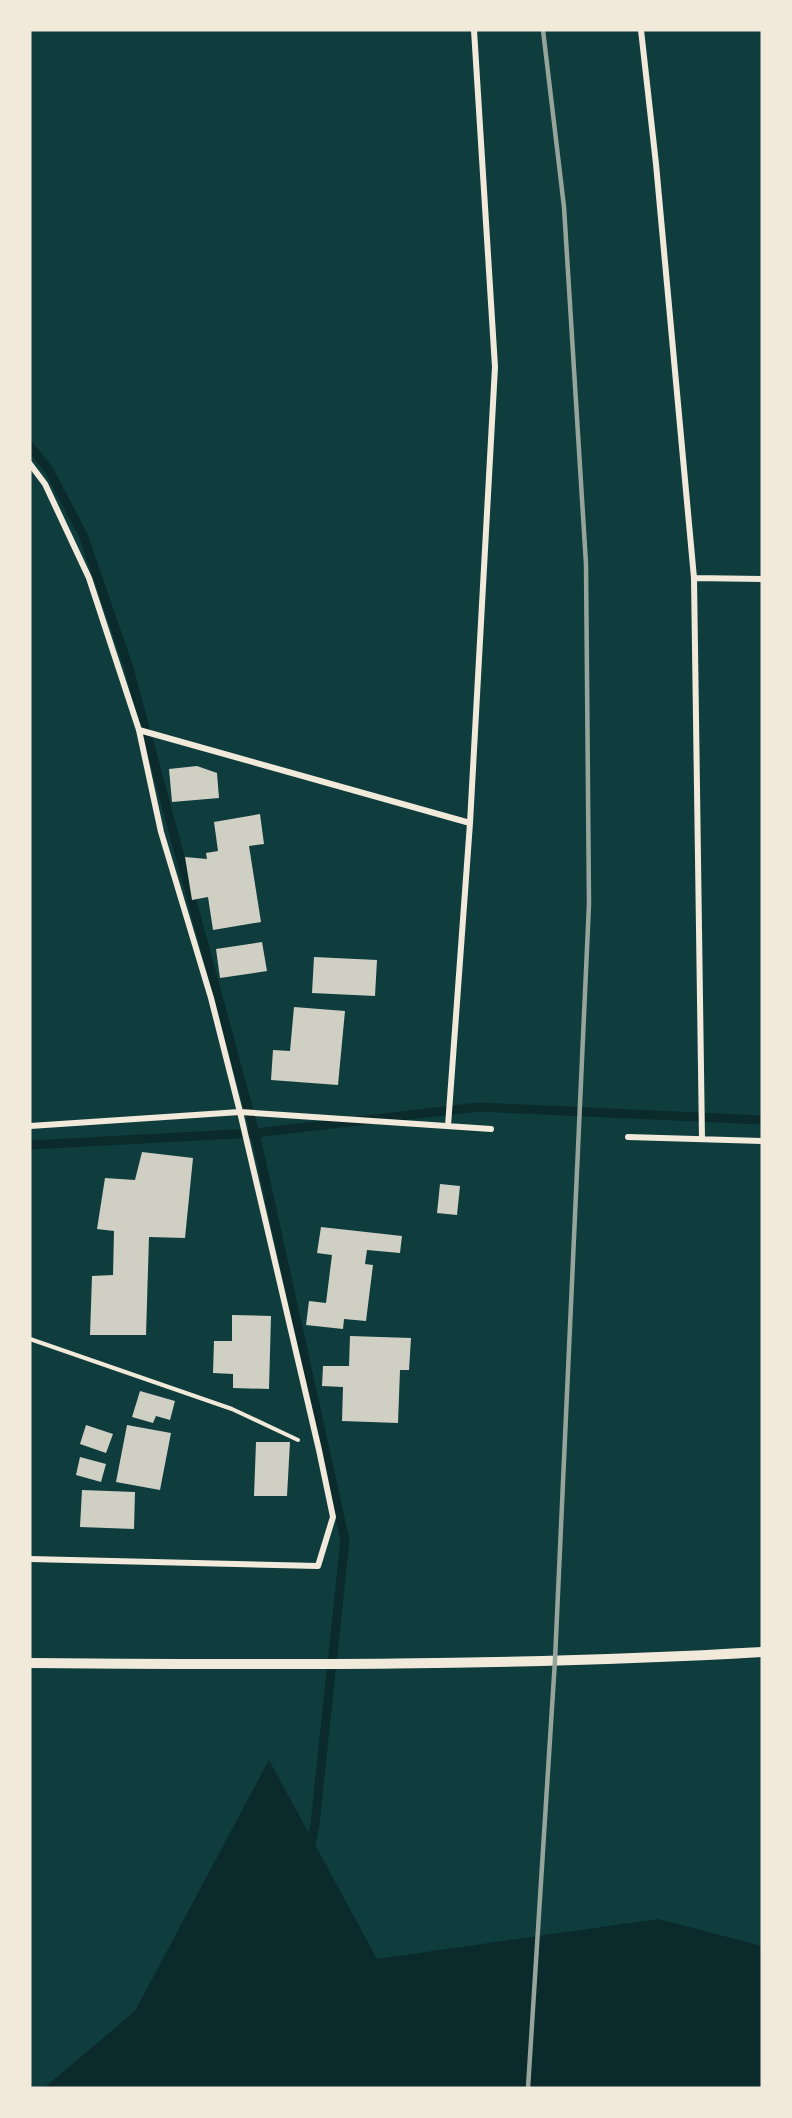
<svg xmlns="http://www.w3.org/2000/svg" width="792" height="2118" viewBox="0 0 792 2118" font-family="'Titillium Web',sans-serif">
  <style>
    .water { fill: #0a2a2b }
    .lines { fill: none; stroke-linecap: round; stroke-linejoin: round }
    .stream { stroke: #0a2a2b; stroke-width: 9 }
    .building { fill: #cfcfc3 }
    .path { stroke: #f1e9da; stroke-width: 4 }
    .minor { stroke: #f1e9da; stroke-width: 6 }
    .tertiary { stroke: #f1e9da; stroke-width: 10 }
    .rail { stroke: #97a49c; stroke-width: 4.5 }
  </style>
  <rect width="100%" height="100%" fill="#0f3d3e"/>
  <path class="water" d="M 269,1760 L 377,1959 L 658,1919 L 762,1946 L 762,2088 L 44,2088 L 135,2011 Z"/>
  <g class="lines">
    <path class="stream" d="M 30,446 L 49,470 L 83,535 L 128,665 L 255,1133 L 345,1540 L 315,1824 L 310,1850
      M 30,1145 L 255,1133 L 478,1107 L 762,1120"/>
  </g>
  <path class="building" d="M 197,766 L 217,773 L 219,798 L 172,802 L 169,769 Z
    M 260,814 L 264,844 L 249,846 L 261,922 L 213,930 L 208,897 L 192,900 L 185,857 L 207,859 L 206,853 L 218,851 L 214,822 Z
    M 262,942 L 267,971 L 220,978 L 216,949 Z
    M 314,957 L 377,960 L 375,996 L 312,993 Z
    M 294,1007 L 345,1011 L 338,1085 L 271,1080 L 273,1050 L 290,1051 Z
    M 142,1152 L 193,1158 L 185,1238 L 149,1237 L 146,1335 L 90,1335 L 92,1276 L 113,1275 L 114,1231 L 97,1229 L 105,1178 L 135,1180 Z
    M 440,1184 L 460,1186 L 457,1215 L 437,1213 Z
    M 321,1227 L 402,1236 L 400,1253 L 367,1250 L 365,1264 L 373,1265 L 366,1321 L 344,1319 L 343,1329 L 306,1325 L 309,1301 L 326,1303 L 332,1255 L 317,1253 Z
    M 232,1315 L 271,1316 L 269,1389 L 233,1388 L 233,1374 L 213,1373 L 214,1341 L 232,1341 Z
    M 350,1336 L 411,1338 L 409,1370 L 400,1370 L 398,1423 L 342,1421 L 343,1387 L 322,1386 L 323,1366 L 349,1366 Z
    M 140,1391 L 175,1401 L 170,1420 L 156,1416 L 153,1423 L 132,1417 Z
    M 86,1425 L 113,1434 L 106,1453 L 80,1444 Z
    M 127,1425 L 171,1433 L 160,1490 L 116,1482 Z
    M 256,1442 L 290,1442 L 287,1496 L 254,1496 Z
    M 80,1457 L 106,1464 L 101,1482 L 76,1475 Z
    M 82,1490 L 135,1492 L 134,1529 L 80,1527 Z"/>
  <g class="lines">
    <path class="path" d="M 30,1339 L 232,1409 L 298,1440"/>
    <path class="minor" d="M 641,30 L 656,164 L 694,578 L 702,1139
      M 30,464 L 45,484 L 89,578 L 139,730 L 161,832 L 211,998 L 240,1112 L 319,1450 L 333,1517 L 318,1566 L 30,1559
      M 694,578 L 762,579
      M 139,730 L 470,823
      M 30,1126 L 240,1112 L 491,1129
      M 448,1126 L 470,823 L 495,367 L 474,30
      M 628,1137 L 762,1141"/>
    <path class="tertiary" d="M 30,1663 C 274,1665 518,1666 762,1652"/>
    <path class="rail" d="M 528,2088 L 555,1660 L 589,904 L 586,564 L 564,207 L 543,30"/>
  </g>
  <rect width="792" height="2118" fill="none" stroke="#f1e9da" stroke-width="63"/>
</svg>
